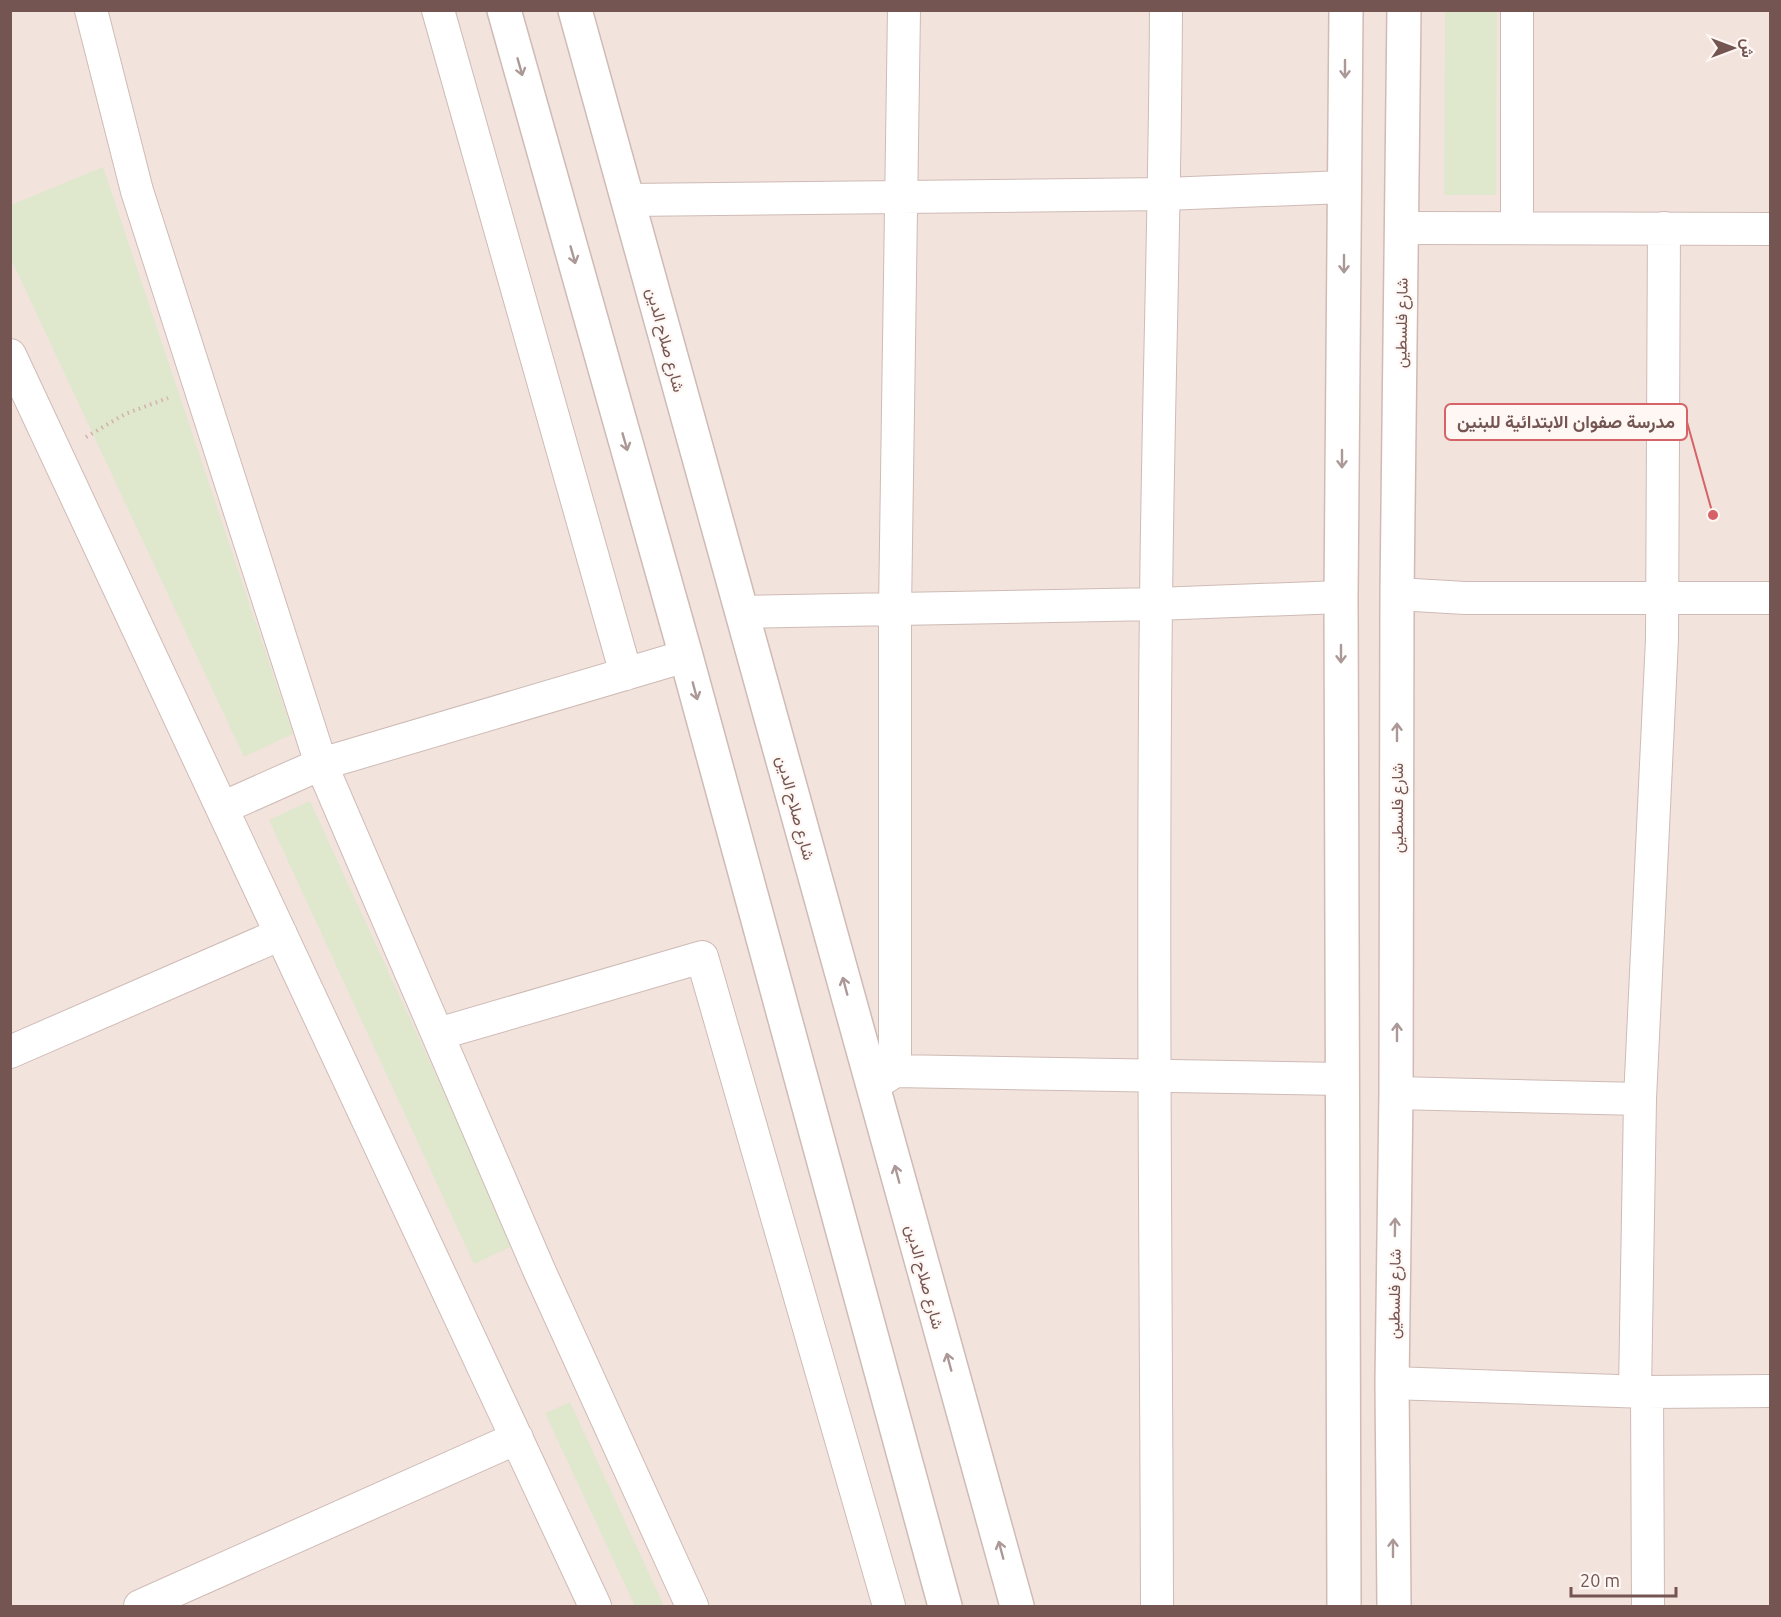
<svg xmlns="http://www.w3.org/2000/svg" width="1781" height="1617" viewBox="0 0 1781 1617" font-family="Ubuntu,Vazirmatn,sans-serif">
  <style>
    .residential { fill: #f2e3dd }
    .green { fill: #dfe8cd }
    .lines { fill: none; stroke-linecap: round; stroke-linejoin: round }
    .minor-casing { stroke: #cfbbb6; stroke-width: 34 }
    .tertiary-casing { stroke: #cfbbb6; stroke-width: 36 }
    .secondary-casing { stroke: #d1bab4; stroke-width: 36 }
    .path { stroke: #d3b0ab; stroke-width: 4; stroke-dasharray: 1.5 4.5; stroke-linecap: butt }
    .minor { stroke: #fff; stroke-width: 32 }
    .tertiary { stroke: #fff; stroke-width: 33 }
    .secondary { stroke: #fff; stroke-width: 33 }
    .oneway { stroke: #ac9997 }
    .labels { text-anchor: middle; stroke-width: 4.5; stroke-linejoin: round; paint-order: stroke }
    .street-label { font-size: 16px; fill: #745552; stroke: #fef7f4 }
    .leader { fill: none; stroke: #d56367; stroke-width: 2 }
    .callout-dot { fill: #d56367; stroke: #fef7f4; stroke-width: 2 }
    .callout { fill: #fef7f4; stroke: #d56367; stroke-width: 2 }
    .callout-label { font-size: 18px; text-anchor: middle; font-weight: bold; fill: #745552 }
  </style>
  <rect width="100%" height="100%" fill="#fbf2ee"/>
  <path class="residential" d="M 11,11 L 1770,11 L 1770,1606 L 11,1606 Z"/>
  <path class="green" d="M 1445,11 L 1497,11 L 1496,195 L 1444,195 Z
    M 103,167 L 293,734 L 244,757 L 11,259 L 11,205 Z
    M 310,801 L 514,1245 L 474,1264 L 269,820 Z
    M 570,1402 L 664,1606 L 635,1606 L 545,1413 Z"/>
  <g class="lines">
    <defs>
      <path id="minor" d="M 91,10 L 137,191 L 321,764 L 539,1270 L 692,1606
        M 438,10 L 626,674
        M 628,200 L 1165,194 L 1344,187
        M 1402,228 L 1770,229
        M 1517,228 L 1517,10
        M 10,355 L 595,1606
        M 1397,594 L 1465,598 L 1770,598
        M 742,612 L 1156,604 L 1341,597
        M 222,808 L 321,764 L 686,656
        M 438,1034 L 702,957 L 889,1606
        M 10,1052 L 281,934
        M 895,1071 L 895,610 L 904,10
        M 878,1082 L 895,1071 L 1342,1079
        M 1396,1093 L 1640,1099
        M 1392,1383 L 1647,1392 L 1770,1391
        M 1635,1391 L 1640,1099 L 1662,639 L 1664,228
        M 1647,1392 L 1648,1606
        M 140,1606 L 517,1438
        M 1157,1606 C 1156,1272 1152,938 1156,604 C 1158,406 1165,208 1166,10"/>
      <path id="tertiary" d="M 504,10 L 686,656 L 945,1606
        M 575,10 L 1017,1606"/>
      <path id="secondary" d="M 1344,1606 L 1341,597 L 1346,10
        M 1394,1606 L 1392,1383 L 1396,1093 L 1397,594 L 1404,10"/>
    </defs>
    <use href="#minor" class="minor-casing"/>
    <use href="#tertiary" class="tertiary-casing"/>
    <use href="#secondary" class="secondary-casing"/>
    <path class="path" d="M 86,437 L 125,414 L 168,398"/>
    <use href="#minor" class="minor"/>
    <use href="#tertiary" class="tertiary"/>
    <use href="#secondary" class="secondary"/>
  </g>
  <defs><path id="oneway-shaft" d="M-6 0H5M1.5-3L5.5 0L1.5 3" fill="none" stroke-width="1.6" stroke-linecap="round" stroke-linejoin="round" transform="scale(1.5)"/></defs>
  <g class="oneway">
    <use href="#oneway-shaft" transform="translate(520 67) rotate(74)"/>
    <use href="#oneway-shaft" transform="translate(1345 69) rotate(90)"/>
    <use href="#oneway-shaft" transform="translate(573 255) rotate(74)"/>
    <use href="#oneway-shaft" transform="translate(1344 264) rotate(90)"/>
    <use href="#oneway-shaft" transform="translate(625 442) rotate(74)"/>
    <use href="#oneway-shaft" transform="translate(1342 459) rotate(90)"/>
    <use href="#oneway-shaft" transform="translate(1341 654) rotate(90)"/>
    <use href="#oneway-shaft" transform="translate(695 691) rotate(75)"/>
    <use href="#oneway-shaft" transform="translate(1397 732) rotate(-90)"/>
    <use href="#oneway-shaft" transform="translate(845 986) rotate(-105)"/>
    <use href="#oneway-shaft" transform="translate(1397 1032) rotate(-90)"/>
    <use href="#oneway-shaft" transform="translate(897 1174) rotate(-105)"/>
    <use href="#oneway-shaft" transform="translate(1395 1227) rotate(-89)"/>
    <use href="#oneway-shaft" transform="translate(949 1362) rotate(-105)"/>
    <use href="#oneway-shaft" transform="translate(1393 1548) rotate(-90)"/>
    <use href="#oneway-shaft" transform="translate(1001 1550) rotate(-105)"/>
  </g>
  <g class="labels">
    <g class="street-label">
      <text transform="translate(1401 323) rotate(-89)" y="6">شارع فلسطين</text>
      <text transform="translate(666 340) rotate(75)" y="6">شارع صلاح الدين</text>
      <text transform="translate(796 808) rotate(75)" y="6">شارع صلاح الدين</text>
      <text transform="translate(1397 808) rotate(-90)" y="6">شارع فلسطين</text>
      <text transform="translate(925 1277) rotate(75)" y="6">شارع صلاح الدين</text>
      <text transform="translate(1394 1294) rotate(-89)" y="6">شارع فلسطين</text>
    </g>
  </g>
  <path class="leader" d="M1713 515L1687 422"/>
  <circle class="callout-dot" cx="1713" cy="515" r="6"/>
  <rect class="callout" x="1445" y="404" width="242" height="36" rx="6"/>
  <g class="callout-label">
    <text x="1566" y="428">مدرسة صفوان الابتدائية للبنين</text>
  </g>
  <rect width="1781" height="1617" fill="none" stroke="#745552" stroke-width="24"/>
  <g transform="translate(1733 48) rotate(90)" stroke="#fef7f4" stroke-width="4.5" paint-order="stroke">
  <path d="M0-4.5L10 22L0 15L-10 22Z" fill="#745552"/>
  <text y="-9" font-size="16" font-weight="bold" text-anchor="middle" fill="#745552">ش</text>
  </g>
  <path d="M1571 1587v9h105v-9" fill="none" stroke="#745552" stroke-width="3"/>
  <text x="1580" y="1587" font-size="18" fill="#745552" stroke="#fef7f4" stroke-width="4.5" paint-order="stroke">20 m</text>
</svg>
